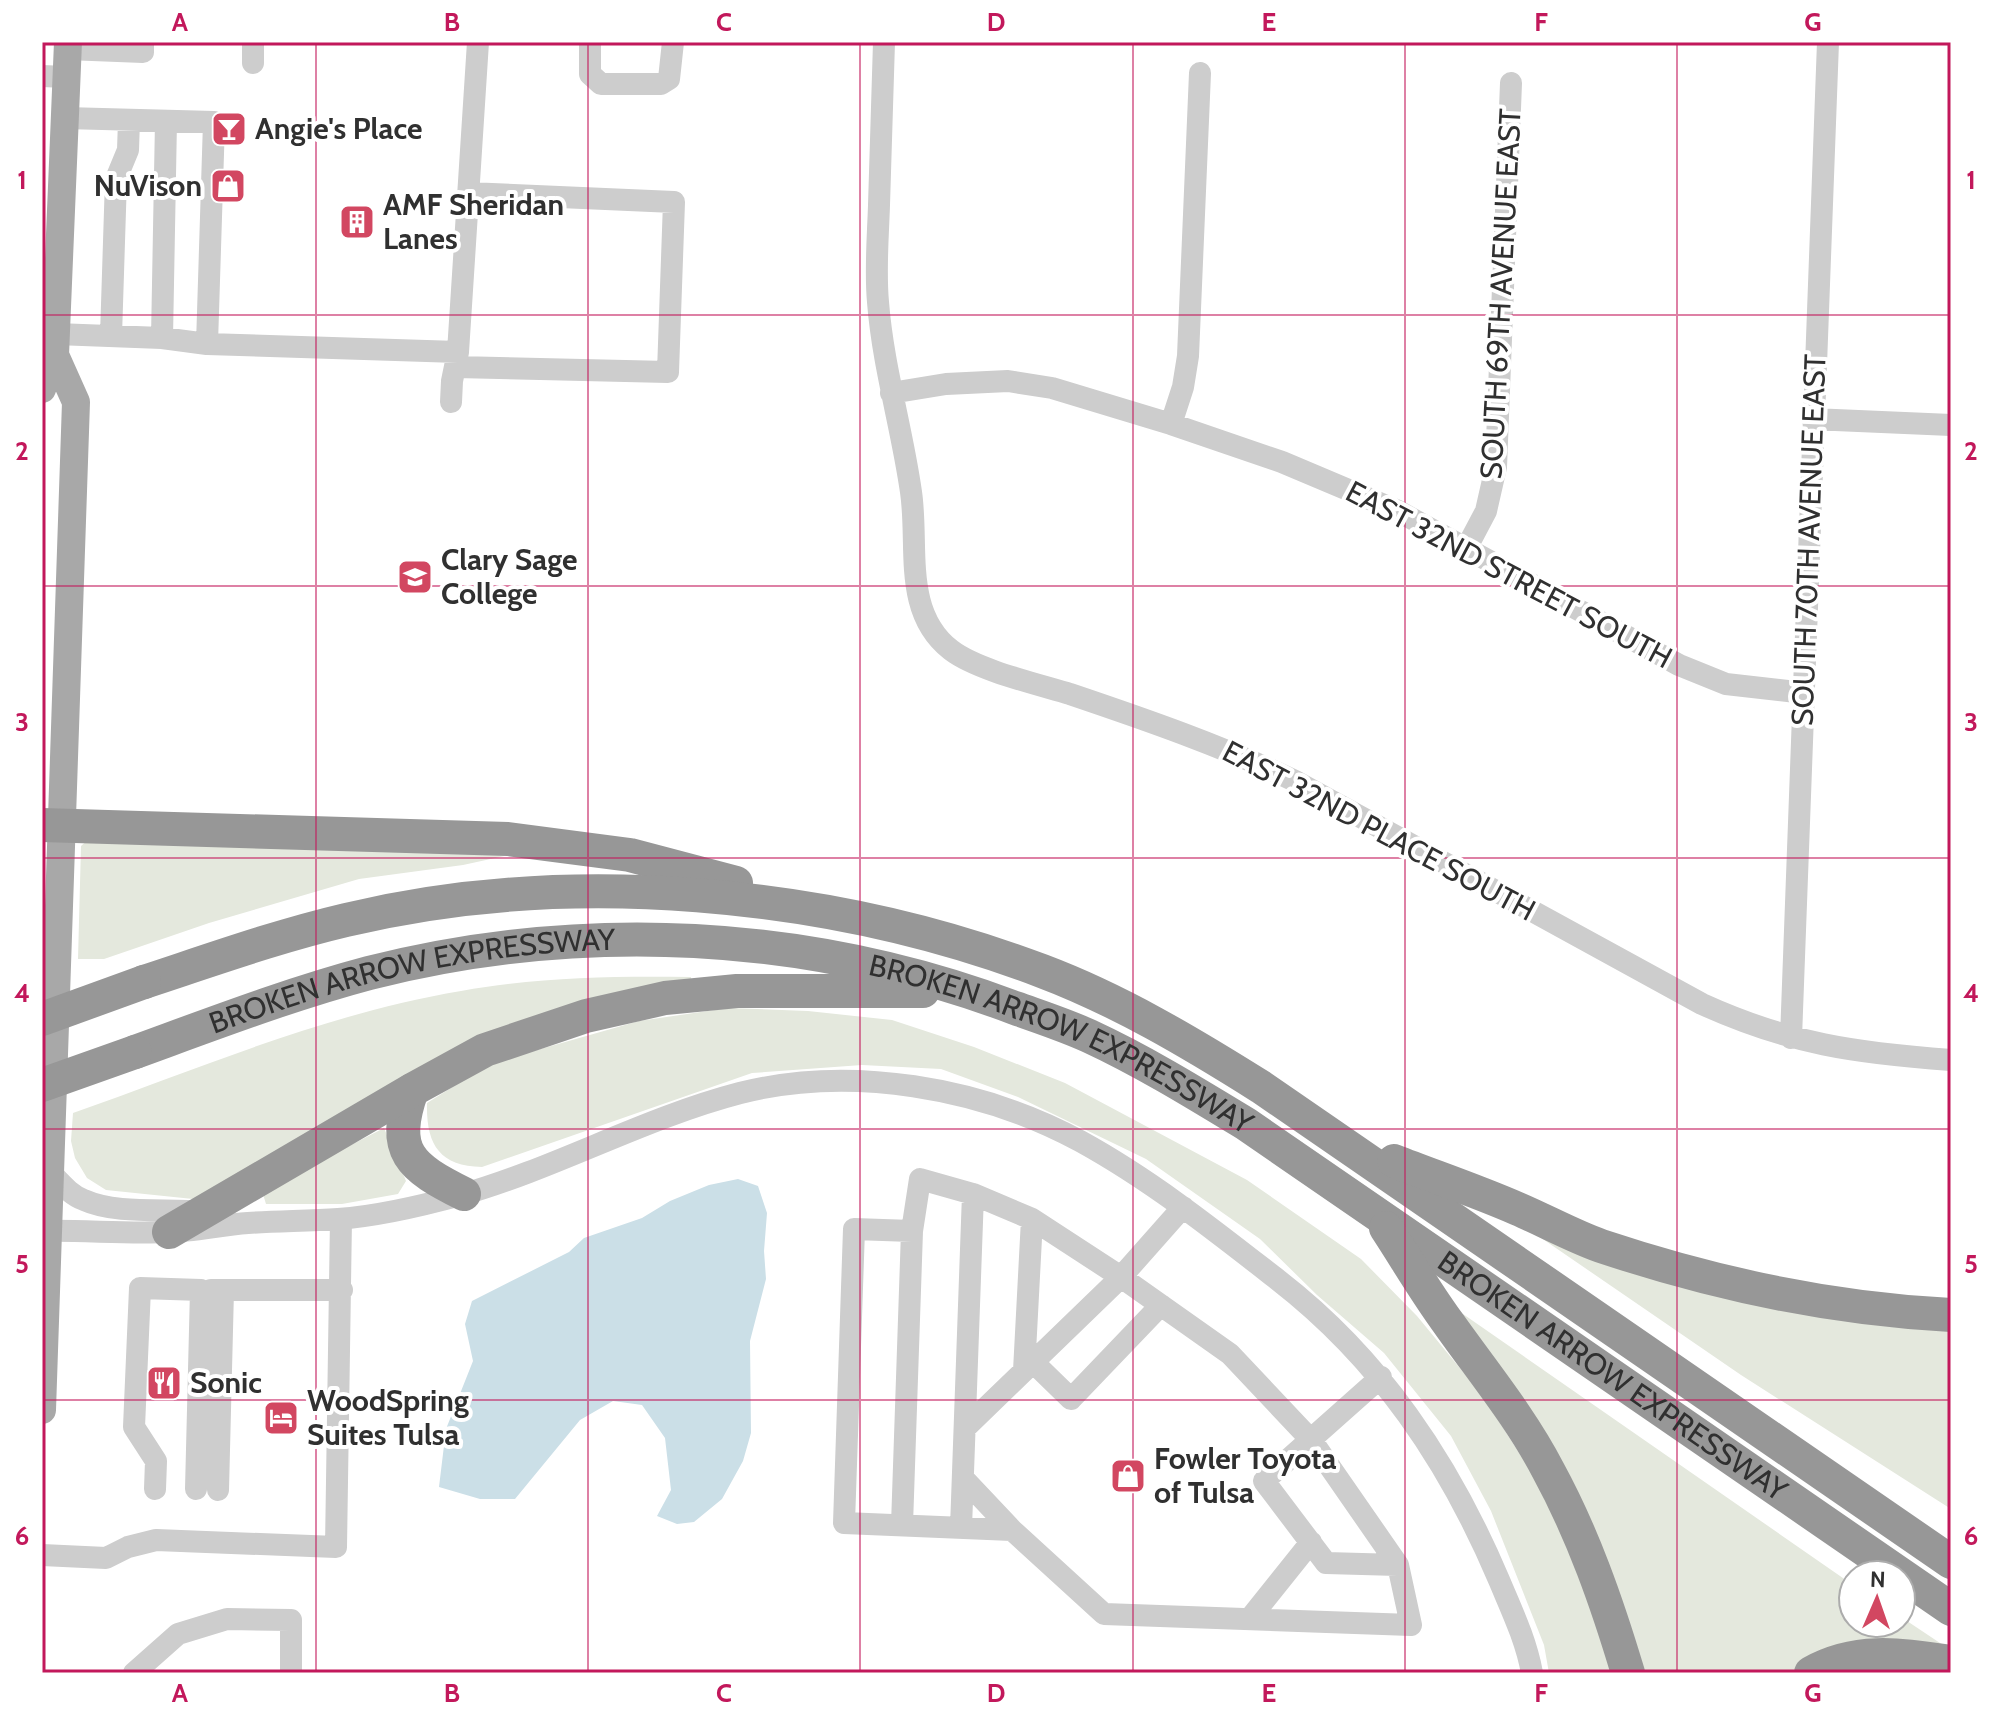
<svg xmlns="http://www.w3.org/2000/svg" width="1993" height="1715" viewBox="0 0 1993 1715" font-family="Cabin,sans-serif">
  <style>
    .green { fill: #e4e8dd }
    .water { fill: #cbdfe7 }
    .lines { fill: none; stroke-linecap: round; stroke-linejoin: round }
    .minor { stroke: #cdcdcd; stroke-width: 22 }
    .major { stroke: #a8a8a8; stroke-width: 28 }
    .highway { stroke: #979797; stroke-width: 34 }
    .highway-bridge { stroke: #979797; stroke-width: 34 }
    .grid { fill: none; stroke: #c2185b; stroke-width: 2; stroke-opacity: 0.55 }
    .labels { text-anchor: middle; stroke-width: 8; stroke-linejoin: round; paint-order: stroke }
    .poi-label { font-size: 30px; font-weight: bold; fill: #303030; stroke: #fff; text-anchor: start }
    .street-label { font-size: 30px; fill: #303030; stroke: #fff }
    .neatline { fill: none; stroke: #c2185b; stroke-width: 3 }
    .grid-label { font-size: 26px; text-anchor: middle; font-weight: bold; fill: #c2185b }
  </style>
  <rect width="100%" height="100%" fill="#fff"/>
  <path class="green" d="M 92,836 L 509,855 L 463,865 L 359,879 L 209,923 L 104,959 L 78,959 L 81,846 Z
    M 691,977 L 691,986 L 643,993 L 193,1199 L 106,1190 L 87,1178 L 75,1158 L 71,1141 L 73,1113 C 200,1068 328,1013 461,991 C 540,977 612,976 691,977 Z
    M 728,1008 L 808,1011 L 892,1020 L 974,1047 L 1065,1083 L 1247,1180 L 1361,1259 L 1417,1316 L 1482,1395 L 1532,1473 L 1577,1561 L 1616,1673 L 1549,1673 L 1544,1645 L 1491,1511 L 1451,1436 L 1384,1353 L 1317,1295 L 1260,1239 L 1146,1159 L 1018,1097 L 941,1069 L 862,1065 L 752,1073 L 482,1167 C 439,1166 426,1144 427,1103 L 470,1076 L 505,1059 L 639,1021 Z
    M 384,1128 L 406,1181 L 398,1194 L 342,1204 L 266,1204 L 262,1191 Z
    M 1534,1233 L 1951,1324 L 1951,1509 L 1741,1375 Z
    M 1463,1314 L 1853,1585 L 1853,1623 L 1901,1623 L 1901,1617 L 1946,1647 L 1810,1661 L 1789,1673 L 1642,1673 L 1456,1316 Z"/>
  <path class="water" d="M 738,1179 L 758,1186 L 767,1213 L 764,1251 L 766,1279 L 750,1341 L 751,1433 L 743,1461 L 722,1499 L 694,1522 L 677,1524 L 657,1516 L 671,1490 L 665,1438 L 642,1405 L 613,1401 L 580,1420 L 515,1499 L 480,1499 L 439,1487 L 446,1429 L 473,1361 L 465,1324 L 472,1301 L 569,1252 L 584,1238 L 642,1218 L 670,1201 L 709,1185 Z"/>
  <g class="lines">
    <path class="minor" d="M 590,42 L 590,74 L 601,84 L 661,84 L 669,79 L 673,42
      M 884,42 C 882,96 881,151 879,205 C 878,237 875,270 878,302 C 883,367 902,428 911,492 C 919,546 902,612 951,650 C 977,670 1037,684 1070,694 C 1147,720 1222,746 1295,781 L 1702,1004 C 1790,1044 1856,1053 1951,1060
      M 67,49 L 143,52 L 143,42
      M 253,63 L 253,42
      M 42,76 L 66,77
      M 65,118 L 214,122 L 207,344
      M 56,334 L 162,338 L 207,344 L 458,352
      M 111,336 L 116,179 L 128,150 L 129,120
      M 162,338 L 166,121
      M 456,367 L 668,372 L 674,202 L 468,193
      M 891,393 L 946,384 L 1008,381 L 1052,388 L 1171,424 L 1282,462 L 1398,511 L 1679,665 L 1726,684 L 1805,693
      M 451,402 L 452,381 L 458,352 L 478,42
      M 1812,419 L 1951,425
      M 1171,424 L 1183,387 L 1188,356 L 1200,73
      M 1467,547 L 1486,511 L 1496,467 L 1511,83
      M 1791,1038 L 1828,42
      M 50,1172 C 60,1182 70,1195 84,1200 C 117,1215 168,1208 204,1212
      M 920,1179 L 973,1194 L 1032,1219 L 1121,1277 L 1230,1354 L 1312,1441 L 1398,1565 L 1411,1625 L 1104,1614 L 1012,1530 L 844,1523 L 854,1229 L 912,1231 Z
      M 42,1231 C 84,1230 126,1234 168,1232 C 195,1231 221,1225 248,1223 C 278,1221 308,1221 338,1219 C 379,1216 421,1206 461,1195 C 556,1168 644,1118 740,1093 C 850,1065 980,1087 1080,1141 C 1151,1180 1214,1230 1278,1280 C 1380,1359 1449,1462 1499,1580 C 1512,1611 1526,1640 1532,1673
      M 211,1290 L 342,1290
      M 1033,1362 L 1071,1399 L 1161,1305
      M 1024,1371 L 1032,1219
      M 1381,1377 L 1264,1481 L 1326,1563 L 1398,1565
      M 965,1428 L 1121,1277 L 1183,1207
      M 963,1478 L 1012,1530
      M 155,1489 L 156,1461 L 134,1427 L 140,1288 L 201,1290 L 196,1489
      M 218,1490 L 223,1290
      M 902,1525 L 912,1231
      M 961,1528 L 973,1194
      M 42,1555 L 106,1558 L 128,1547 L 156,1540 L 336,1547 L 341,1219
      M 1251,1617 L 1311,1542
      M 134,1673 L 178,1634 L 227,1619 L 291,1620 L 291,1673"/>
    <path class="major" d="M 42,389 L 55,355 L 68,42
      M 42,1410 L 76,402 L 55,355"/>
    <g class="highway">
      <path d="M 42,825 L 508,839 L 630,855 L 736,883"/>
      <path d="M 144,982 C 211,960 278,936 346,920 C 568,867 829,890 1042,971 C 1119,1000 1191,1043 1261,1087 L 1951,1562"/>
      <path id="s1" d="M 135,1052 C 212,1024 290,994 369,973 C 583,919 808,930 1015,1008 C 1040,1017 1065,1025 1089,1036 C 1143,1061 1195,1093 1246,1124 L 1951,1609"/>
      <path d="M 412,1090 C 390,1152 410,1167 464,1194"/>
      <path d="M 1394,1161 C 1435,1177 1477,1191 1518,1209 C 1546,1221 1573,1236 1601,1246 C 1715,1284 1831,1309 1951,1315"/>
      <path d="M 1386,1228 C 1407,1260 1426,1293 1449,1324 C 1483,1372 1521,1418 1548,1470 C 1583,1534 1607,1603 1628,1673"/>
      <path d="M 169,1232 L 412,1090 L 485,1050 L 586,1016 L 665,998 L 737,991 L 923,991"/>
      <path d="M 1811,1673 C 1857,1647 1902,1655 1951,1662"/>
    </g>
    <path class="highway-bridge" d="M 42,1019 L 144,982
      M 42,1085 L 135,1052"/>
  </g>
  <path class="grid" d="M 316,42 L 316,1673M 588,42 L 588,1673M 860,42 L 860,1673M 1133,42 L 1133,1673M 1405,42 L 1405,1673M 1677,42 L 1677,1673M 42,315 L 1951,315M 42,586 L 1951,586M 42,858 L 1951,858M 42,1129 L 1951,1129M 42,1400 L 1951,1400"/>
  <defs>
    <symbol id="bar-square" viewBox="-11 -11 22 22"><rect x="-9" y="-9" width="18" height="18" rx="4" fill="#d24761" stroke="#fff"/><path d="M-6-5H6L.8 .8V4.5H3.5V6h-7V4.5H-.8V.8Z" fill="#fff"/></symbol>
    <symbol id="shop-square" viewBox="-11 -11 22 22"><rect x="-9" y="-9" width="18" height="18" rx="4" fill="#d24761" stroke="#fff"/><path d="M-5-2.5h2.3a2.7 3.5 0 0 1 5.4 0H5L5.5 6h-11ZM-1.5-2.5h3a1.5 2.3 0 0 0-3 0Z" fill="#fff"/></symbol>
    <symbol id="building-square" viewBox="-11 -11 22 22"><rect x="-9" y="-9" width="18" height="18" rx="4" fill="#d24761" stroke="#fff"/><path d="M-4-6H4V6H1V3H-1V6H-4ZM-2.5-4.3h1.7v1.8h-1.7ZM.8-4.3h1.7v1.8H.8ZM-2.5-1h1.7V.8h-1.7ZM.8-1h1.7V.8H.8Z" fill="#fff"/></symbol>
    <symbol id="university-square" viewBox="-11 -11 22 22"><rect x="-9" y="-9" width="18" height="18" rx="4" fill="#d24761" stroke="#fff"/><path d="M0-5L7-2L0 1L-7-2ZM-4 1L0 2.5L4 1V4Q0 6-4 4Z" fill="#fff"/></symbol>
    <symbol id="restaurant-square" viewBox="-11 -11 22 22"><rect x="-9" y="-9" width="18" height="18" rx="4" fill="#d24761" stroke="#fff"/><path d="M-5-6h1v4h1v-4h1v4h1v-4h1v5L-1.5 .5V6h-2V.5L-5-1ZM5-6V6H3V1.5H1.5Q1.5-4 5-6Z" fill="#fff"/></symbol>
    <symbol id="hotel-square" viewBox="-11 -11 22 22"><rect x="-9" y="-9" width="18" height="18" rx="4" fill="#d24761" stroke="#fff"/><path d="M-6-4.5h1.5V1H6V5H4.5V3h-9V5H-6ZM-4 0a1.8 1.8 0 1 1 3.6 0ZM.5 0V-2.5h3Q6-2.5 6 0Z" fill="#fff"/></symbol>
  </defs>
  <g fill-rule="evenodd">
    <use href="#bar-square" x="209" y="109" width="40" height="40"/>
    <use href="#shop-square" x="208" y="166" width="40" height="40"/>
    <use href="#building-square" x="337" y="202" width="40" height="40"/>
    <use href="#university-square" x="395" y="557" width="40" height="40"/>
    <use href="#restaurant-square" x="144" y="1363" width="40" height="40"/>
    <use href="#hotel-square" x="261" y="1398" width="40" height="40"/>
    <use href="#shop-square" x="1108" y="1456" width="40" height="40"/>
  </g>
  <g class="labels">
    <g class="poi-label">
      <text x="255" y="139">Angie's Place</text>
      <text x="202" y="196" text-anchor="end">NuVison</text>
      <text x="383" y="215">AMF Sheridan<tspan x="383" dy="34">Lanes</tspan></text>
      <text x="441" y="570">Clary Sage<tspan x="441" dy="34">College</tspan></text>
      <text x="190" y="1393">Sonic</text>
      <text x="307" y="1411">WoodSpring<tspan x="307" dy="34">Suites Tulsa</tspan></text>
      <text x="1154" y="1469">Fowler Toyota<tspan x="1154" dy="34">of Tulsa</tspan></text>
    </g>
    <g class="street-label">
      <text transform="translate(1501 294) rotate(-87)" y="10">SOUTH 69TH AVENUE EAST</text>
      <text transform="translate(1809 540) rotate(-88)" y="10">SOUTH 70TH AVENUE EAST</text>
      <text transform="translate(1509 575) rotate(28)" y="10">EAST 32ND STREET SOUTH</text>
      <text transform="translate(1379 831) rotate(28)" y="10">EAST 32ND PLACE SOUTH</text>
      <text dy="10" stroke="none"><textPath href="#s1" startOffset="288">BROKEN ARROW EXPRESSWAY</textPath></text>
      <text dy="10" stroke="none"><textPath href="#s1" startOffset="960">BROKEN ARROW EXPRESSWAY</textPath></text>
      <text dy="10" stroke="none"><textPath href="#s1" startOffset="1608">BROKEN ARROW EXPRESSWAY</textPath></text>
    </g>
  </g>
  <rect width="1993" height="1715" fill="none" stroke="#ffffff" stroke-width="88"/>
  <g transform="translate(1877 1599) rotate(2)"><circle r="38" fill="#ffffff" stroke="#acacac" stroke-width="2"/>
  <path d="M0-6L14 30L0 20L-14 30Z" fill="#d24761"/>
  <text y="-12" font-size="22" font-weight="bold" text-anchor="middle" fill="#303030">N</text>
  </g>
  <rect x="44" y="44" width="1905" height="1627" class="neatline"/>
  <g class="grid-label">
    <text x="180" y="31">A</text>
    <text x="452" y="31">B</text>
    <text x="724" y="31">C</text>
    <text x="996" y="31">D</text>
    <text x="1269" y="31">E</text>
    <text x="1541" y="31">F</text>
    <text x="1813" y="31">G</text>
    <text x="22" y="189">1</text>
    <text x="1971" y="189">1</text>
    <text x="22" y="460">2</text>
    <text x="1971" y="460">2</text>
    <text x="22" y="731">3</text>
    <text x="1971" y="731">3</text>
    <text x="22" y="1002">4</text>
    <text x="1971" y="1002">4</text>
    <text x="22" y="1273">5</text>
    <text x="1971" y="1273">5</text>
    <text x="22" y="1545">6</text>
    <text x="1971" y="1545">6</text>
    <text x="180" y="1702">A</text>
    <text x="452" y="1702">B</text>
    <text x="724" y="1702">C</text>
    <text x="996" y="1702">D</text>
    <text x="1269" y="1702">E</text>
    <text x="1541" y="1702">F</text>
    <text x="1813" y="1702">G</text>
  </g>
</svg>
